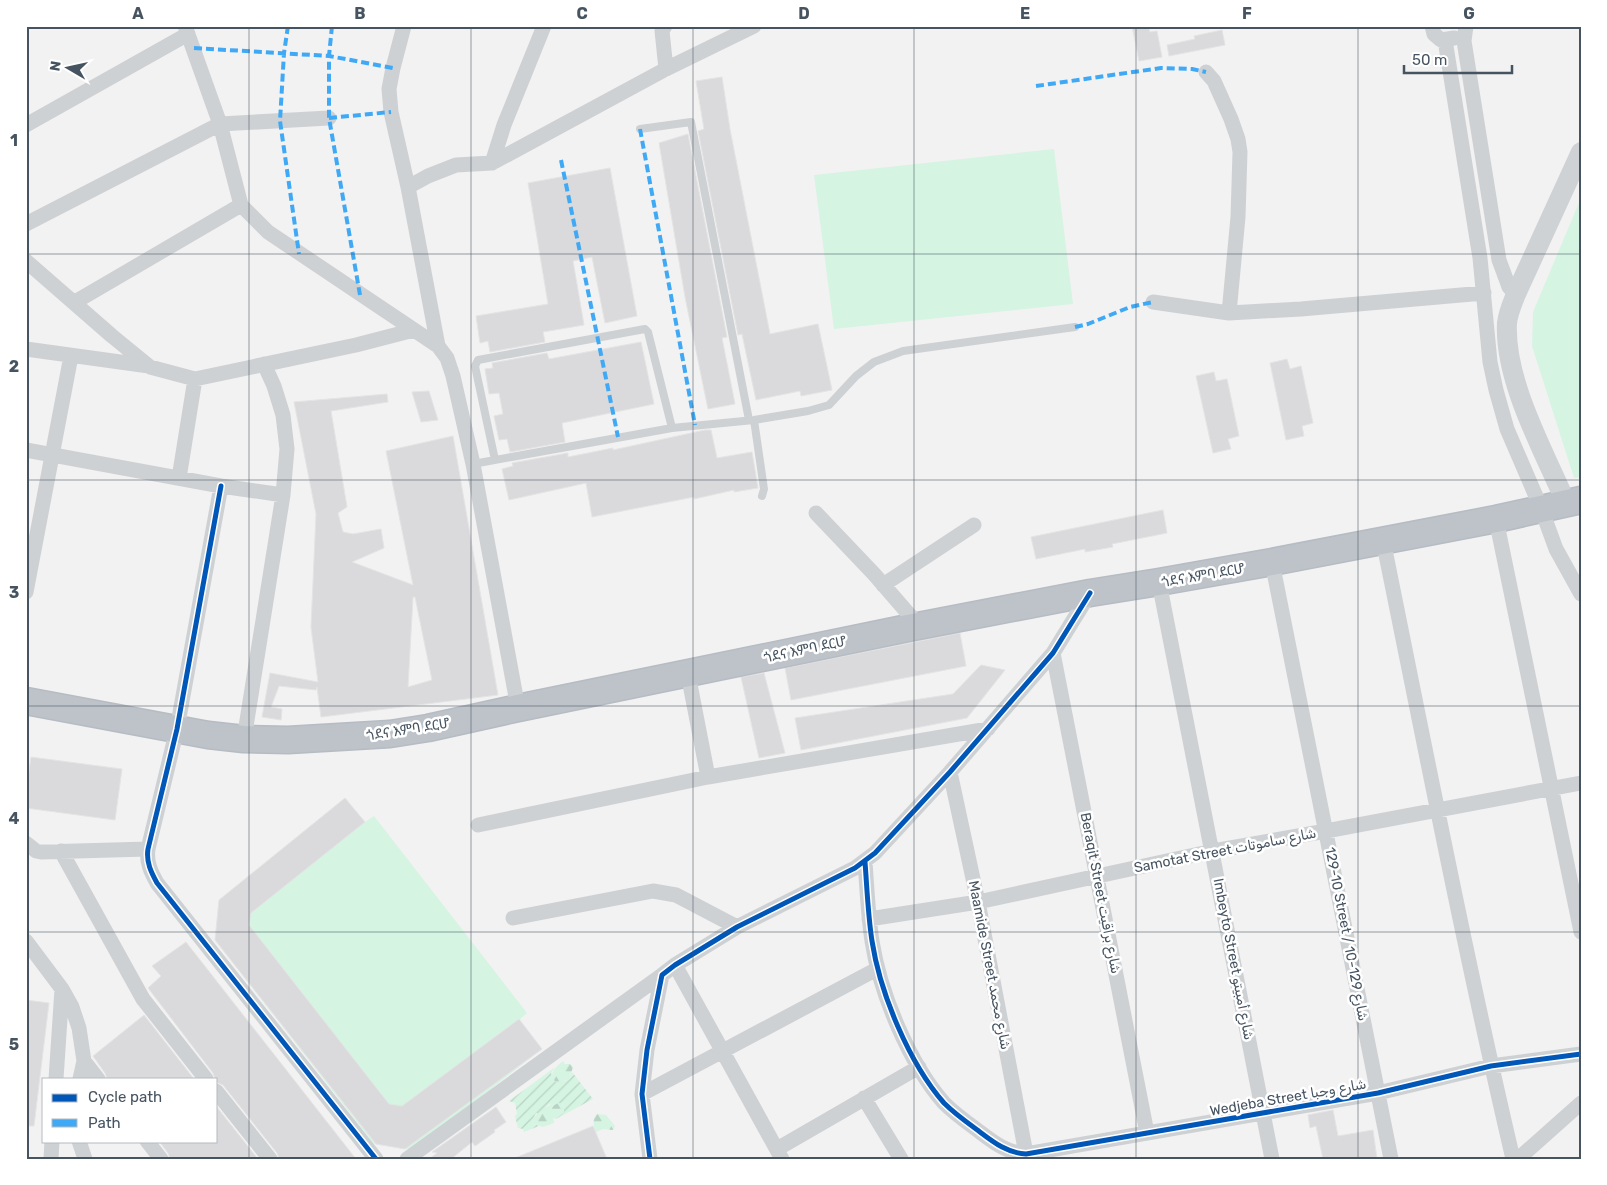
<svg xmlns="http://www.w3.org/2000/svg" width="1607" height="1185" viewBox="0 0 1607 1185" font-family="Rubik,Cairo,'Noto Sans Ethiopic',sans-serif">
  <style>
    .green { fill: #d5f4e2 }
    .forest { fill: url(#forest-firs) }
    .garden { fill: url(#garden-furrows) }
    .building { fill: #dadadc; stroke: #e4e4e5; fill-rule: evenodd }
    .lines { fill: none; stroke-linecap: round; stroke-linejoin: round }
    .highway-casing { stroke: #b6bcc3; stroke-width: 29 }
    .lane { stroke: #ced1d3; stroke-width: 8 }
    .street { stroke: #ced1d3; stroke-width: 15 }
    .secondary { stroke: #ced2d5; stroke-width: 20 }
    .highway { stroke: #bec3c9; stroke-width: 26 }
    .quiet { stroke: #3fa9f5; stroke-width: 4; stroke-dasharray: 8 4; stroke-linecap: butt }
    .cycleway-casing { stroke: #fff; stroke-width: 8 }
    .cycleway { stroke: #0057b8; stroke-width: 5 }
    .grid { fill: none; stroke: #465461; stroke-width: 1; stroke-opacity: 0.55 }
    .labels { text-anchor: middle; stroke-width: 5; stroke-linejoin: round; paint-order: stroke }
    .street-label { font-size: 14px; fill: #465461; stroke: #fff }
    .neatline { fill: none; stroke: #465461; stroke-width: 2 }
    .grid-label { font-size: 16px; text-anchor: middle; font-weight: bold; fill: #465461 }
  </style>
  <defs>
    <pattern id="forest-firs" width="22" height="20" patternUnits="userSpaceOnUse" patternTransform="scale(1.25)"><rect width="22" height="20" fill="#d5f4e2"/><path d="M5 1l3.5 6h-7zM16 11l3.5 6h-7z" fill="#b8d3c4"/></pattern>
    <pattern id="garden-furrows" width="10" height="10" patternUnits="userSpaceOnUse" patternTransform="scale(1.25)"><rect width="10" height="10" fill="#d5f4e2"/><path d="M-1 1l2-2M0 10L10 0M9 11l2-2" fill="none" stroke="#b8d3c4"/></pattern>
  </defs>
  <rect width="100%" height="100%" fill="#f3f2f2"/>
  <path class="green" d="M 1054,149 L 1073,304 L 834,329 L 814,175 Z
    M 1581,198 L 1581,477 L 1574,478 L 1532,346 L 1533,312 Z
    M 345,798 L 365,822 L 374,816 L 527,1013 L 519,1020 L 542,1049 L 413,1150 L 374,1144 L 215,940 L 219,900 Z"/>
  <path class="forest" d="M 563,1061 L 565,1064 L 570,1064 L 573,1067 L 569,1079 C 548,1088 547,1072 563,1061 Z
    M 558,1103 L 562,1104 L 564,1108 L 564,1112 L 556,1119 L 553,1118 L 554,1123 L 543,1127 L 534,1124 L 532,1121 C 537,1111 547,1105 558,1103 Z
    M 597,1114 L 606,1115 L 615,1126 L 613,1130 L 603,1129 L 596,1132 C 593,1126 592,1119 597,1114 Z"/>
  <path class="garden" d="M 555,1067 L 551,1073 L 554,1081 L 558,1082 L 563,1079 L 565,1081 L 569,1079 L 572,1072 L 593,1099 L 556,1119 L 564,1112 L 564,1108 L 562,1104 L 558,1103 L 553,1106 L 549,1104 L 539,1114 L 536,1113 L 532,1121 L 534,1124 L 539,1126 L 524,1132 L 523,1129 L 518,1128 L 515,1116 L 517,1114 L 515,1103 L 509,1101 Z"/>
  <path class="building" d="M 1132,26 L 1148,26 L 1150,32 L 1157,31 L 1162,57 L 1139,61 Z
    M 1222,30 L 1225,45 L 1169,56 L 1167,45 L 1195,39 L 1194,36 Z
    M 722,77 L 730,129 L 770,334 L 818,324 L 832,390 L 801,396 L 800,391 L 756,400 L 742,334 L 738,335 L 698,131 L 704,129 L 696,81 Z
    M 688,134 L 727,337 L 722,338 L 735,404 L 708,409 L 685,297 L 659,143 Z
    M 610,168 L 637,316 L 605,323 L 592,257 L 573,261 L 584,325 L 543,332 L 545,342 L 490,352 L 488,341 L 480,343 L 476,316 L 548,304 L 528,183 Z
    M 641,342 L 654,404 L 562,423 L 565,442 L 510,452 L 507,439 L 499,440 L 494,416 L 503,414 L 499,393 L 489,394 L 485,369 L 493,368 L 492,363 L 547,353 L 549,359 Z
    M 1287,359 L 1290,369 L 1301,366 L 1313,423 L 1302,426 L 1304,436 L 1286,440 L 1270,363 Z
    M 1214,372 L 1216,381 L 1227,379 L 1239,436 L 1228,439 L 1231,449 L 1213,453 L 1196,376 Z
    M 429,391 L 438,420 L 421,422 L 412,392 Z
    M 387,394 L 388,402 L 331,411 L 347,507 L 338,513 L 343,532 L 353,534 L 381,529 L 384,548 L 352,562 L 413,585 L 386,451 L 453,436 L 498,695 L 321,717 L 317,687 L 316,690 L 279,686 L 271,707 L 282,709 L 281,720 L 262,717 L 270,673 L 318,682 L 311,627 L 316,514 L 294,402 ZM 413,597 L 415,597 L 432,680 L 408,687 Z
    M 705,430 L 711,430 L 717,458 L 752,452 L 758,488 L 734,492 L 734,490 L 694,499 L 694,497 L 592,517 L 586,483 L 509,500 L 502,469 L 513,466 L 512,463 L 568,453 L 568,457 L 613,448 L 613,450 Z
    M 1163,510 L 1167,533 L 1112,544 L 1113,547 L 1085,552 L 1085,549 L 1036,559 L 1031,537 Z
    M 960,633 L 966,666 L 791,700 L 785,668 Z
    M 981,665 L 1005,670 L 967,718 L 801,750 L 795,718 L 953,694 Z
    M 764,673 L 785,753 L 759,758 L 741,677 Z
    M 31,757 L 122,769 L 115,820 L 26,808 L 26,793 Z
    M 345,798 L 365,822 L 251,913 L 249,925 L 389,1104 L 402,1106 L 519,1019 L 542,1049 L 405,1149 L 376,1144 L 215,940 L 219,900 Z
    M 186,942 L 356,1159 L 279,1159 L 277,1153 L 223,1085 L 216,1082 L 213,1073 L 148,988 L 161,976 L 152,966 Z
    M 26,1000 L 49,1003 L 34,1126 L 26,1126 Z
    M 144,1015 L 194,1079 L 107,1079 L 105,1073 L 93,1056 Z
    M 216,1106 L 258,1159 L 170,1159 L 168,1153 L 159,1141 L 216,1141 Z
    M 496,1107 L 506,1122 L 494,1130 L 495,1132 L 475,1146 L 472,1142 L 451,1159 L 429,1159 L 437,1153 L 432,1152 Z
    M 1333,1110 L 1338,1136 L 1373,1130 L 1377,1159 L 1323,1159 L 1316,1126 L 1310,1128 L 1308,1115 Z
    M 593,1126 L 607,1159 L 515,1159 L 515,1158 Z"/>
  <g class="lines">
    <defs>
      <path id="highway" d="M 26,701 L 208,735 L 244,739 L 288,740 L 390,734 L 428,728 L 518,708 L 908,628 L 1090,593 L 1159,582 L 1272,562 L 1496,519 L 1581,500"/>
    </defs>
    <use href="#highway" class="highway-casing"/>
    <path class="lane" d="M 640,129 L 691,122 L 749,420
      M 754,420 L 764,489 L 762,496
      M 495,460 L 475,366 L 478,360 L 634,331 L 645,329 L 648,332 L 672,428
      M 473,464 L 672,428 L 754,420 L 808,411 L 829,405 L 856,376 L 874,362 L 903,351 L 1075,327"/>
    <path class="street" d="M 185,26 L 220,124 L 241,205 L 268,232 L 438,346
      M 404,26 L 393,68 L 389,89 L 391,112 L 408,187 L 438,346 L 447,358 L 453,376 L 473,464 L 518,708
      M 665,26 L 662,31 L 666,69
      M 1432,26 L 1434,34 L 1441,40 L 1454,38
      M 1466,26 L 1464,41 L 1499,260 L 1509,287 L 1516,294
      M 1445,40 L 1480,258 L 1490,362 L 1496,390 L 1507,429 L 1541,508 L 1556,549 L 1581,594
      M 1206,72 L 1214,81 L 1231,119 L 1238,139 L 1240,152 L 1238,217 L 1229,313
      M 26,125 L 188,34
      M 492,163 L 504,125 L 544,26
      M 408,187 L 428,176 L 456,165 L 492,163 L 666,69 L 754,26
      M 26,224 L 220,124 L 329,118
      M 26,261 L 112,336 L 150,367 L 195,379 L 356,345 L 414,330
      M 75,302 L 241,205
      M 1153,302 L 1229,313 L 1301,309 L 1484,293
      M 26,349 L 149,366
      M 26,450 L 221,486 L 283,495
      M 179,478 L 195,379
      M 221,486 L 177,729 L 148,849 C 146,862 151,872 157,883 L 376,1159
      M 816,513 L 874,574 L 919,626
      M 1496,519 L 1581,932
      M 1383,540 C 1425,747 1465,954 1513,1159
      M 1272,562 L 1391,1159
      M 1159,582 L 1272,1159
      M 883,585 L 974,525
      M 26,592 L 71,356
      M 1053,653 L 1147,1133
      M 688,674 L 708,777
      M 244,739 L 283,495 L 287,449 L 283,415 L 274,386 L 264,364
      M 950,772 L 978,902 L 1027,1159
      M 478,825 L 708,777 L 988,729
      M 26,843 L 36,851 L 41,852 L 148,849
      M 61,851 L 143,999 L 206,1079
      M 865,862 C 867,888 868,915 872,941 C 880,993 909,1063 944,1103 C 954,1113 965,1121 976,1129 C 992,1141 1006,1153 1026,1154 L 1378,1093 L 1491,1066 L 1581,1054
      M 513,918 L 653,891 L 676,895 L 737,927
      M 869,919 L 978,902 L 1213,851 L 1326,831 L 1581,783
      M 26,941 L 62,989 L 72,1007 L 79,1028 L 84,1061 L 80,1079
      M 675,965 L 782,1159
      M 84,1061 L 98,1079
      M 56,1079 L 62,989
      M 216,1091 L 270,1159
      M 642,1094 L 877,969
      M 864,1098 L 901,1159
      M 79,1141 L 85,1159
      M 147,1141 L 161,1159
      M 777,1149 L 919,1067
      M 51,1159 L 52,1141
      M 407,1159 L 662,975
      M 650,1159 L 642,1094 L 647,1050 L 662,975 L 675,965 L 737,927 L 855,868 L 875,853 L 950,772 L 1053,653 L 1090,593
      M 1518,1159 L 1581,1103"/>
    <path class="secondary" d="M 1566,503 C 1544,451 1504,381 1507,323 C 1508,313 1512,304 1516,294 L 1581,152"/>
    <use href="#highway" class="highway"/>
    <path class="quiet" d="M 288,26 L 284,53 L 280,121 L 299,254
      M 332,26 L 329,56 L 329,118 L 360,295
      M 194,48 L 329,56 L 393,68
      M 1036,86 L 1161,68 L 1192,69 L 1206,72
      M 329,118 L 391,112
      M 640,129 L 695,425
      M 561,160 L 618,437
      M 1075,327 L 1088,324 L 1130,307 L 1153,302"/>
    <defs>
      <path id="cycleway" d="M 221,486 L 177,729 L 148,849 C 146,862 151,872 157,883 L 376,1159
        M 865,862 C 867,888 868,915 872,941 C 880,993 909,1063 944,1103 C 954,1113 965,1121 976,1129 C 992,1141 1006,1153 1026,1154 L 1378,1093 L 1491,1066 L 1581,1054
        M 650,1159 L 642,1094 L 647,1050 L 662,975 L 675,965 L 737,927 L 855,868 L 875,853 L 950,772 L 1053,653 L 1090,593"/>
    </defs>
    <use href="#cycleway" class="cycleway-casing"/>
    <use href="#cycleway" class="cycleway"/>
  </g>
  <path class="grid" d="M 249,26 L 249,1159M 471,26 L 471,1159M 693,26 L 693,1159M 914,26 L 914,1159M 1136,26 L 1136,1159M 1358,26 L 1358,1159M 26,254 L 1581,254M 26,480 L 1581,480M 26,706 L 1581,706M 26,932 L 1581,932"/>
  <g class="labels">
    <g class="street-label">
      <text transform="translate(1203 575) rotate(-10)" y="5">ጎደና እምባ ደርሆ</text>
      <text transform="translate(805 649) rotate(-12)" y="5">ጎደና እምባ ደርሆ</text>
      <text transform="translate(408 729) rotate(-9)" y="5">ጎደና እምባ ደርሆ</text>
      <text transform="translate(1225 850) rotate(-11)" y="5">Samotat Street شارع ساموتات</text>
      <text transform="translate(1101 893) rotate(79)" y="5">Beraqit Street شارع براقيت</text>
      <text transform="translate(1347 934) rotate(79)" y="5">129-10 Street / شارع 129-10</text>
      <text transform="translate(1234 959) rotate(79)" y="5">Imbeyto Street شارع أمبيتو</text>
      <text transform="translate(990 965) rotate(79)" y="5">Maamide Street شارع محمد</text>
      <text transform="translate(1288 1097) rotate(-10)" y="5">Wedjeba Street شارع وجبا</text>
    </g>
  </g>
  <rect width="1607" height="1185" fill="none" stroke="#ffffff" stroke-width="55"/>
  <rect x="42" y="1078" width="175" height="65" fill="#ffffff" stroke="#b5bbc0"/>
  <rect x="52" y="1094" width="25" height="8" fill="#0057b8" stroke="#b5bbc0"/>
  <text x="88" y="1102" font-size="15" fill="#465461">Cycle path</text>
  <rect x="52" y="1119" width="25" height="8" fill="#3fa9f5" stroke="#b5bbc0"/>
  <text x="88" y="1128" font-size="15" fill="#465461">Path</text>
  <g transform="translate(68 68) rotate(279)" stroke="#ffffff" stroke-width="4" paint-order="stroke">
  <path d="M0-4L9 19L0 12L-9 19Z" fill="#465461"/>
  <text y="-8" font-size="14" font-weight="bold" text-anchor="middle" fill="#465461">N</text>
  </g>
  <path d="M1404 65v8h108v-8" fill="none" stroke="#465461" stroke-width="2.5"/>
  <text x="1412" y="65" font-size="15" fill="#465461" stroke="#ffffff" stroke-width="4" paint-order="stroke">50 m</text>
  <rect x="28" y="28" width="1552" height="1130" class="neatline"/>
  <g class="grid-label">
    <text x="138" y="19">A</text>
    <text x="360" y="19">B</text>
    <text x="582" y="19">C</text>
    <text x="804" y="19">D</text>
    <text x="1025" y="19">E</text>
    <text x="1247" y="19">F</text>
    <text x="1469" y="19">G</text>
    <text x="14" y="146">1</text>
    <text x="14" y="372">2</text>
    <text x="14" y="598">3</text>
    <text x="14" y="824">4</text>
    <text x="14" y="1050">5</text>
  </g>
</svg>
